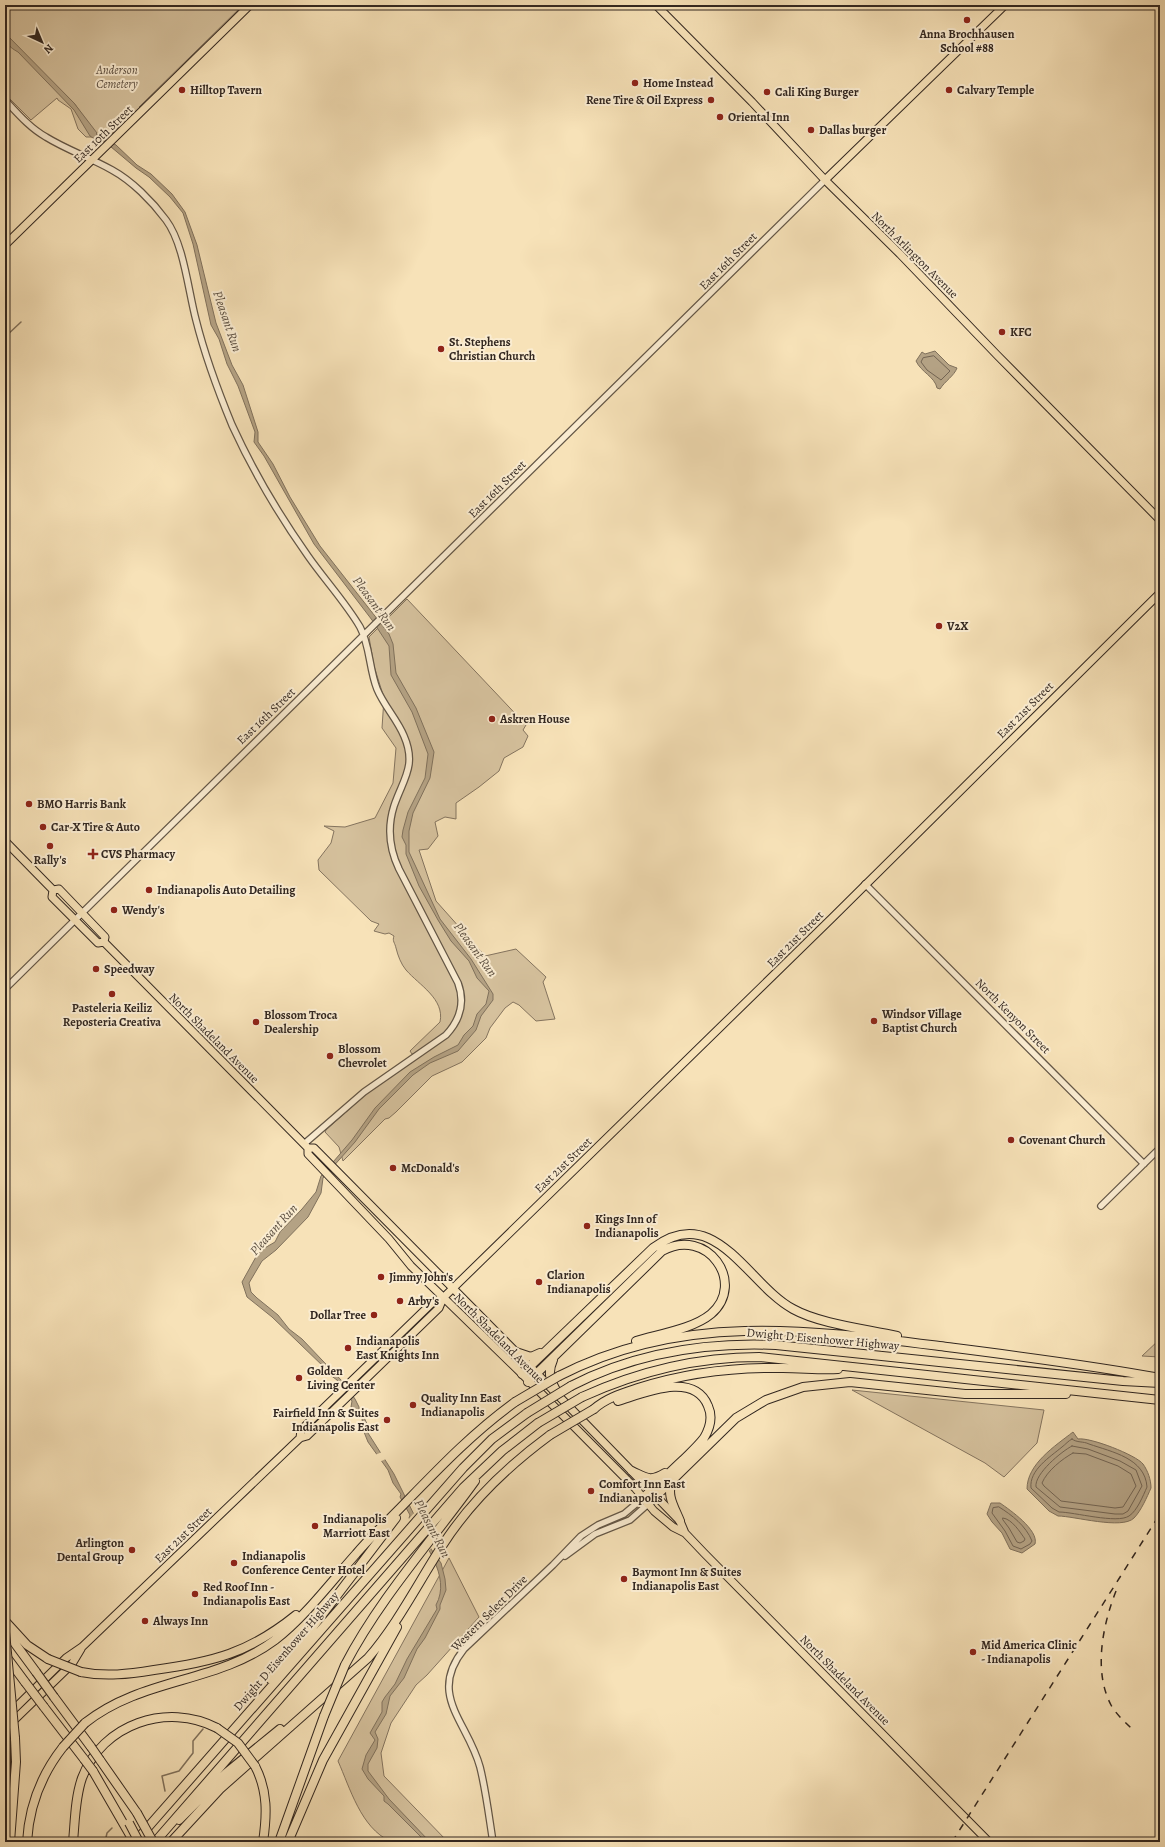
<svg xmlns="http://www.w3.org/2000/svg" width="1165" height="1847" viewBox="0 0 1165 1847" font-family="Alegreya,serif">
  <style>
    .green { fill: #d6c29e; stroke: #84745f }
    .water { fill: #b4a284; stroke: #80715c }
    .pier { fill: #f7e2b8 }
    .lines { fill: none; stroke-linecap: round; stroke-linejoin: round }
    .shore { stroke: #736452; stroke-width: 1 }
    .stream { stroke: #80715c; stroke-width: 1.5 }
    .minor-casing { stroke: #635646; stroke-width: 8 }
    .major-casing { stroke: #322720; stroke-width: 9 }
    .highway-casing { stroke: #322720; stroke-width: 10 }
    .minor { stroke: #faecd1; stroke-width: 5.5 }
    .major { stroke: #f7e2b8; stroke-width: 7 }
    .highway { stroke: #f7e2b8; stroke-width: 8 }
    .rail { stroke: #322720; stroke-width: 1.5; stroke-dasharray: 7 7; stroke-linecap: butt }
    .highway-bridge-casing { stroke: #322720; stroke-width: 10; stroke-linecap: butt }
    .highway-bridge { stroke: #f7e2b8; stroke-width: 8 }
    .poi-dot { fill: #8f2418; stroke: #faecd1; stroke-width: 1.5 }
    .labels { text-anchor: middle; stroke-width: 4; stroke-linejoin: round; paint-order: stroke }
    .poi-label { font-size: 12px; font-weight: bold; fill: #322720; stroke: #faecd1; text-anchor: start }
    .park-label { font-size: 12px; font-style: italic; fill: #5b4e40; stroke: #faecd1 }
    .street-label { font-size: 12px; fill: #322720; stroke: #faecd1 }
    .water-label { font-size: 13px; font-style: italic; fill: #594c3e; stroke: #faecd1 }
  </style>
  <rect width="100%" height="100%" fill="#f7e2b8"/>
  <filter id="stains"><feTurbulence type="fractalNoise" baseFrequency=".005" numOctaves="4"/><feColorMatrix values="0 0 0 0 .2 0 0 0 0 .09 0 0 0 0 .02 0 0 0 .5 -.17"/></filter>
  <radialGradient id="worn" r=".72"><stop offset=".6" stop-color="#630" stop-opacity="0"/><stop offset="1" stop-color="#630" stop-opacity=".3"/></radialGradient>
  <path class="green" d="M 5,5 L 243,5 L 139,107 L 141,108 L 106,139 L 95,133 L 74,103 L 63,92 L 93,137 L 86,137 L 78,129 L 71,109 L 58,100 L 57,98 L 31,120 L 5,94 Z
    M 407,599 L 526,725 L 523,730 L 528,736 L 523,747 L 504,758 L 499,771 L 479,787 L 456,803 L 456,819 L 445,817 L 435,822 L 438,836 L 428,849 L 419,850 L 436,901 L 485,956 L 516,949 L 546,977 L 543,982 L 555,1019 L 536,1021 L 519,1005 L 513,1002 L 505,1008 L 490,1028 L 486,1038 L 462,1062 L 432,1076 L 396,1112 L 389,1118 L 385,1119 L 343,1161 L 339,1147 L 325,1132 L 326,1130 L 365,1095 L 424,1054 L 412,1054 L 410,1051 L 440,1022 C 445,999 419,985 406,970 C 401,964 398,956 396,948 C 395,943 392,941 394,936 L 389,933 L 385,934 L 374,931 L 379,924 L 371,921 L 319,870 L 318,860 L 331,843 L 334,831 L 324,826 L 345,827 L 375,818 L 393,783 L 396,748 L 382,728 L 384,698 L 374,666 L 369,637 Z
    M 1160,1339 L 1160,1357 L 1142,1356 Z
    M 852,1390 L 1044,1410 L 1037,1443 L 1004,1477 L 985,1463 Z
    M 449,1558 L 479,1617 L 427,1675 L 416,1685 L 391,1723 L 381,1753 L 384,1776 L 448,1842 C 438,1842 396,1844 390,1841 C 361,1828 350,1788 338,1761 Z"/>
  <path class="water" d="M 5,33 L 74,103 L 97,133 L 96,134 L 116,145 L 137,165 L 151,174 L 172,194 L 185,212 L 197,245 L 216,323 L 232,365 L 243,385 L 258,432 L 258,442 L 273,464 L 290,497 L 320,546 L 389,634 L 393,644 L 396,673 L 416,708 L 434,752 L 430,778 L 413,813 L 409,831 L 409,852 L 440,919 L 471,959 L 493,994 L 493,1000 L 481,1016 L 476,1030 L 458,1051 L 430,1063 L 413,1075 L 379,1109 L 355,1142 L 323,1178 L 321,1193 L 308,1217 L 276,1250 L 262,1261 L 249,1283 L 251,1292 L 257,1298 L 278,1315 L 289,1329 L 302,1339 L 342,1381 L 355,1399 L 359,1407 L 359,1413 L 362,1413 L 367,1424 L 368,1433 L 394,1474 L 431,1549 L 441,1563 L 445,1579 L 446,1590 L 440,1605 L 440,1609 L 425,1638 L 417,1649 L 404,1678 L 390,1696 L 386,1714 L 375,1732 L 378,1739 L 377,1748 L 368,1764 L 368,1771 L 389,1799 L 430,1842 L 426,1842 L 388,1804 L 384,1801 L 384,1796 L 368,1779 L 362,1769 L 366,1755 L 375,1740 L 370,1733 L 382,1712 L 382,1702 L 385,1697 L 395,1684 L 407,1659 L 437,1609 L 436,1605 C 452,1576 423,1542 409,1518 L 410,1515 L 400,1497 L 401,1494 L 393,1483 L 388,1470 L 368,1442 L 364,1432 L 362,1419 L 357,1414 L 355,1409 L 351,1407 L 352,1401 L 337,1380 L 326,1372 L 326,1369 L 272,1317 L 247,1297 L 242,1282 L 257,1255 L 263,1249 L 275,1242 L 280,1232 L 302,1209 L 316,1192 L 321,1176 L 352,1140 L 375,1108 L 410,1072 L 434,1057 L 458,1045 L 464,1035 L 473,1026 L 477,1014 L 486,1004 L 489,991 L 477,978 L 469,961 L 451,941 L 438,920 L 419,886 L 406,854 L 406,845 L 402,837 L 403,830 L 408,812 L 425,778 L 428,754 L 412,712 L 391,675 L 389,646 L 372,620 L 314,544 L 264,456 L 254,442 L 255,432 L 238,386 L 227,364 L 219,339 L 211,325 L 193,244 L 183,213 L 170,197 L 149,177 L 136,168 L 104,141 L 96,140 L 90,136 L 74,110 L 18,52 C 9,47 5,43 5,33 Z
    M 935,351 L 949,365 L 957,368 C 954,376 945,381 940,389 L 937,388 C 935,377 921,372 916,361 L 922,352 L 925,354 Z
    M 1073,1432 L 1078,1439 C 1090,1437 1136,1455 1143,1464 C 1148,1471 1151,1480 1151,1488 C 1147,1497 1141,1511 1134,1518 C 1122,1530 1074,1516 1058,1516 L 1049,1511 L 1027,1489 C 1027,1464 1055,1446 1073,1432 Z
    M 991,1503 L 1000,1503 C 1010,1510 1039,1530 1035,1544 L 1022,1553 L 1010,1549 L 1002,1533 L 992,1522 L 987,1514 Z"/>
  <path class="pier" d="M 382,1452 L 386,1459 L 379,1462 L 375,1455 Z
    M 414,1513 L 432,1547 L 427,1553 L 408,1520 Z"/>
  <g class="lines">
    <path class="shore" d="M 934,356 L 950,371 L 941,380 L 927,370 L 921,362 L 923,358 Z
      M 1072,1439 C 1077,1443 1083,1441 1089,1444 C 1112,1452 1145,1458 1147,1487 C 1143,1496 1137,1511 1129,1516 C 1117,1524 1074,1512 1059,1512 L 1052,1508 L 1031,1488 C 1029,1470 1050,1457 1062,1447 C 1066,1444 1068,1441 1072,1439 Z
      M 1072,1446 L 1088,1449 L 1120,1461 L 1136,1470 L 1142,1486 L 1128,1511 L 1123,1514 L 1115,1514 L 1060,1507 L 1036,1487 C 1034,1474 1062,1451 1072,1446 Z
      M 1073,1453 L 1086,1454 L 1118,1466 L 1131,1474 L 1136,1486 L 1123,1507 L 1115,1508 L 1061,1501 L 1044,1486 L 1042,1483 C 1047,1471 1062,1459 1073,1453 Z
      M 999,1507 C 1012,1515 1026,1526 1032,1541 L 1030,1544 L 1021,1549 L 1013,1546 L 1005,1531 L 992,1513 L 993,1508 Z
      M 1003,1518 C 1012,1519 1020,1532 1025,1539 L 1024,1541 L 1020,1543 L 1017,1542 L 1009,1528 L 1003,1520 Z"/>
    <path class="stream" d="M 5,337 L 21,322
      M 165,1791 L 162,1776 L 179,1771 L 193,1753 L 193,1741 L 203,1729
      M 105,1842 L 107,1833 L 112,1828"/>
    <defs>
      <path id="minor" d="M 5,100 C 18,114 30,128 46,137 C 67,150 91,158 112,170 C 132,181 152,201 166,220 C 184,244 188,290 196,320 C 205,356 218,391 232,425 C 253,471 279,515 308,556 C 324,579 346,603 360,627 C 370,645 369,669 377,689 C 384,706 397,719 404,736 C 417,766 403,779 394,806 C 387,828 389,848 399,869 L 458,983 C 465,1002 460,1020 446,1035 L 364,1092 L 304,1144
        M 865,884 L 1144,1164
        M 5,989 L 825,180
        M 1101,1206 L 1160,1148
        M 565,1556 L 595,1534 L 630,1520 L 648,1504
        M 493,1842 C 489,1817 486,1791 480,1767 C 468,1722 427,1695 464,1649 L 553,1565 L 581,1536 L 598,1525 L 624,1514 L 643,1498"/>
      <path id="major" d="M 656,5 L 752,102 L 825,180 L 900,254 L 997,355 L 1160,520
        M 825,180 L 1005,5
        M 5,245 L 250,5
        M 5,841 L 53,890
        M 53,890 L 59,889 L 105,937 L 104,942
        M 53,890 L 52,897 L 98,943 L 104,942
        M 104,942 L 308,1148 L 314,1148 L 516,1352 L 680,1521 L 685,1533 L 704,1553 L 989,1842
        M 308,1148 L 308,1154 L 389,1239 L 411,1266 L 519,1371 L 635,1488 L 654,1511 L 673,1527 L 685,1533
        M 300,1438 L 301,1430 L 434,1301 L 443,1298
        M 5,1718 L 66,1658 L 82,1647 L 300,1438 L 307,1436 L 439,1308 L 443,1298 L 832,918 L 1160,593
        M 5,1729 L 72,1664 L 81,1649"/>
      <path id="highway" d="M 516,1352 L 531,1357 L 540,1353
        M 553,1360 C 546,1376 552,1382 559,1396
        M 522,1374 L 653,1248 C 715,1201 747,1284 793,1309 C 820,1324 866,1329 897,1336
        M 559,1376 C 684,1311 814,1330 947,1347 C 1018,1356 1090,1365 1160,1378
        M 528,1382 L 662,1251 C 707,1226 747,1283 711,1314 C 693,1329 659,1334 636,1341
        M 571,1386 C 635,1353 704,1342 776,1345 L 1123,1381 L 1160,1383
        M 582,1397 C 639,1371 696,1357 759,1357 L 1160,1400
        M 618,1401 C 644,1393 694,1371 708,1406 C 713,1417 710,1428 704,1438 C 698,1446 690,1453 683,1460 C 669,1473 656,1486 643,1498
        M 594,1409 C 606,1398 623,1393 638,1388 C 685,1373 735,1367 783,1368 C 802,1368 820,1370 838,1369
        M 632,1471 C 647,1478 650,1482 665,1473
        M 673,1480 C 665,1494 675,1508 680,1521
        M 648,1504 L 736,1418 L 766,1400 L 803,1387 L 850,1382 L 965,1394 L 1066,1394
        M 5,1621 L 27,1645 L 48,1659
        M 5,1630 L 36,1672
        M 5,1655 L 25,1682
        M 345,1665 C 380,1598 431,1542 475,1481
        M 81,1672 C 106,1677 129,1674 154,1670 C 213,1662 249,1653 296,1615
        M 270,1679 L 306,1636 L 396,1518
        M 54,1697 L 91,1747
        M 44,1707 L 84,1759
        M 85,1723 C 143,1677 216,1684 275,1640 C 304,1618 331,1582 356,1554 C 372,1535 391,1518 408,1500 C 443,1464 475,1431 515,1402
        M 5,1739 L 6,1763 L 5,1790
        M 100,1760 L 137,1813
        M 255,1766 C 268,1791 267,1815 263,1842
        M 93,1771 L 134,1842
        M 179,1820 L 226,1773 L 280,1729
        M 10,1842 L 16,1762 L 15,1738
        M 27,1842 C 29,1807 41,1775 63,1747
        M 73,1842 C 75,1821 75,1798 82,1778 C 102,1724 167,1702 217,1728
        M 135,1842 L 463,1468 L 492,1439 L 527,1413
        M 155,1842 L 463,1488 L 502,1451 L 538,1423
        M 171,1842 L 220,1789 L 368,1658 C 397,1625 418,1583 442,1546 C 470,1502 508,1466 550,1435
        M 279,1842 L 324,1716
        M 288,1842 L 323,1760 L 397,1627"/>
    </defs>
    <use href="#minor" class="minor-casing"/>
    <use href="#major" class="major-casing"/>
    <use href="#highway" class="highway-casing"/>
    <use href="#minor" class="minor"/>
    <use href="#major" class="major"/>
    <use href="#highway" class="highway"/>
    <path class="rail" d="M 1116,1591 C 1103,1624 1093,1671 1111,1705 C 1116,1714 1124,1721 1131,1728
      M 952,1842 L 1160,1514"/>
    <defs>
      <path id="highway-bridge" d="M 515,1402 L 559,1376
        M 527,1413 L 571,1386
        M 538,1423 L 582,1397
        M 550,1435 L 594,1409
        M 5,1632 L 15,1738
        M 48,1659 L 81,1672
        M 36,1672 L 54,1697
        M 25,1682 L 44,1707
        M 324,1716 L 345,1665
        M 217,1728 L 238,1743 L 255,1766
        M 63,1747 L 85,1723
        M 91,1747 L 100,1760
        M 84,1759 L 93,1771
        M 137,1813 L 153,1842
        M 129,1823 L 139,1842"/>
    </defs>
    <use href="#highway-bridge" class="highway-bridge-casing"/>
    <use href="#highway-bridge" class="highway-bridge"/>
  </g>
  <g class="poi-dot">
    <circle cx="967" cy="20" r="4"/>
    <circle cx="635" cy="83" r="4"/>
    <circle cx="182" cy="90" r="4"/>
    <circle cx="949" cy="90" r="4"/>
    <circle cx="767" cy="92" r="4"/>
    <circle cx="711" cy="100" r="4"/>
    <circle cx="720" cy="117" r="4"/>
    <circle cx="811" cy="130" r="4"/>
    <circle cx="1002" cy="332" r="4"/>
    <circle cx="441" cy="349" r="4"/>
    <circle cx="939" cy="626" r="4"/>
    <circle cx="492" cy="719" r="4"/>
    <circle cx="29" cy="804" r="4"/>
    <circle cx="43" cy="827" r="4"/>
    <circle cx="50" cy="846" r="4"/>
    <path d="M91 848h4v4h4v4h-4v4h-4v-4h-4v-4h4z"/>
    <circle cx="149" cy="890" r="4"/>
    <circle cx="114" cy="910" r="4"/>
    <circle cx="96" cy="969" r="4"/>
    <circle cx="112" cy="994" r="4"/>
    <circle cx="874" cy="1021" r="4"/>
    <circle cx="256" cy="1022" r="4"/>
    <circle cx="330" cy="1056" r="4"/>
    <circle cx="1011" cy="1140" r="4"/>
    <circle cx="393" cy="1168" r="4"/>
    <circle cx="587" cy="1226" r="4"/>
    <circle cx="381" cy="1277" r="4"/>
    <circle cx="539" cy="1282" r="4"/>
    <circle cx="400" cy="1301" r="4"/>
    <circle cx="374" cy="1315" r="4"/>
    <circle cx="348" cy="1348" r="4"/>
    <circle cx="299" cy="1378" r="4"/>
    <circle cx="413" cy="1405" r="4"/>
    <circle cx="387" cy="1420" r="4"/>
    <circle cx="591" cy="1491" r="4"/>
    <circle cx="315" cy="1526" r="4"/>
    <circle cx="132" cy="1550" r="4"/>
    <circle cx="234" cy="1563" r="4"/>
    <circle cx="624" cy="1579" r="4"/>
    <circle cx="195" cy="1594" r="4"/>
    <circle cx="145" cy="1621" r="4"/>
    <circle cx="973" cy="1652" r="4"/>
  </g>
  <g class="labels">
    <g class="poi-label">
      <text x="967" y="38" text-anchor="middle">Anna Brochhausen<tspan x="967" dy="14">School #88</tspan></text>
      <text x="643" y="87">Home Instead</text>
      <text x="190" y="94">Hilltop Tavern</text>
      <text x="957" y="94">Calvary Temple</text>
      <text x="775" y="96">Cali King Burger</text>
      <text x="703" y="104" text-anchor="end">Rene Tire &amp; Oil Express</text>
      <text x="728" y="121">Oriental Inn</text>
      <text x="819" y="134">Dallas burger</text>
      <text x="1010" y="336">KFC</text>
      <text x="449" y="346">St. Stephens<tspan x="449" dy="14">Christian Church</tspan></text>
      <text x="947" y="630">V2X</text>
      <text x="500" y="723">Askren House</text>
      <text x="37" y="808">BMO Harris Bank</text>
      <text x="51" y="831">Car-X Tire &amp; Auto</text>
      <text x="101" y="858">CVS Pharmacy</text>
      <text x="50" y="864" text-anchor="middle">Rally's</text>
      <text x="157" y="894">Indianapolis Auto Detailing</text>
      <text x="122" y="914">Wendy's</text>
      <text x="104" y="973">Speedway</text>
      <text x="112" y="1012" text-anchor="middle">Pasteleria Keiliz<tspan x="112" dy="14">Reposteria Creativa</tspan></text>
      <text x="882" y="1018">Windsor Village<tspan x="882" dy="14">Baptist Church</tspan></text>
      <text x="264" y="1019">Blossom Troca<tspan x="264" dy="14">Dealership</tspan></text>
      <text x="338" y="1053">Blossom<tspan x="338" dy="14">Chevrolet</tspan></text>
      <text x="1019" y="1144">Covenant Church</text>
      <text x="401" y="1172">McDonald's</text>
      <text x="595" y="1223">Kings Inn of<tspan x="595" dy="14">Indianapolis</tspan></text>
      <text x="547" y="1279">Clarion<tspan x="547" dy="14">Indianapolis</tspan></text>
      <text x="389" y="1281">Jimmy John's</text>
      <text x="408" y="1305">Arby's</text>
      <text x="366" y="1319" text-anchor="end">Dollar Tree</text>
      <text x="356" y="1345">Indianapolis<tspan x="356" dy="14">East Knights Inn</tspan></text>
      <text x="307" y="1375">Golden<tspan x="307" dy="14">Living Center</tspan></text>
      <text x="421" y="1402">Quality Inn East<tspan x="421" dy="14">Indianapolis</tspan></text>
      <text x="379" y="1417" text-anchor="end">Fairfield Inn &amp; Suites<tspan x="379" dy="14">Indianapolis East</tspan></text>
      <text x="599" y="1488">Comfort Inn East<tspan x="599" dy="14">Indianapolis</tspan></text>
      <text x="323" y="1523">Indianapolis<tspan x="323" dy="14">Marriott East</tspan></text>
      <text x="124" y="1547" text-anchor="end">Arlington<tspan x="124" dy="14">Dental Group</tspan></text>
      <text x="242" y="1560">Indianapolis<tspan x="242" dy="14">Conference Center Hotel</tspan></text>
      <text x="632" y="1576">Baymont Inn &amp; Suites<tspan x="632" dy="14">Indianapolis East</tspan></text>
      <text x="203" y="1591">Red Roof Inn -<tspan x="203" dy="14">Indianapolis East</tspan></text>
      <text x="153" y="1625">Always Inn</text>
      <text x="981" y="1649">Mid America Clinic<tspan x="981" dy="14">- Indianapolis</tspan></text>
    </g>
    <g class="park-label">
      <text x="117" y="74">Anderson<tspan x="117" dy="14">Cemetery</tspan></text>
    </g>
    <g class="street-label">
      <text transform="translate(103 134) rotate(-44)" y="4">East 10th Street</text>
      <text transform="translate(915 255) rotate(45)" y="4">North Arlington Avenue</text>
      <text transform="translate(728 261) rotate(-45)" y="4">East 16th Street</text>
      <text transform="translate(497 489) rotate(-45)" y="4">East 16th Street</text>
      <text transform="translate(1025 710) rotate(-45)" y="4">East 21st Street</text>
      <text transform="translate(266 716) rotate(-44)" y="4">East 16th Street</text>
      <text transform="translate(795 939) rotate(-45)" y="4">East 21st Street</text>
      <text transform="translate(1013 1016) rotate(45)" y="4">North Kenyon Street</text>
      <text transform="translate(214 1038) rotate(45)" y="4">North Shadeland Avenue</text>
      <text transform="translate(563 1165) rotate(-44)" y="4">East 21st Street</text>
      <text transform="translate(499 1338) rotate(45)" y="4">North Shadeland Avenue</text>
      <text transform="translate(823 1339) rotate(5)" y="4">Dwight D Eisenhower Highway</text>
      <text transform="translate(183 1535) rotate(-44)" y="4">East 21st Street</text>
      <text transform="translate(489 1613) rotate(-45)" y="4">Western Select Drive</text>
      <text transform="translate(286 1651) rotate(-49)" y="4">Dwight D Eisenhower Highway</text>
      <text transform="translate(845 1680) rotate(45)" y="4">North Shadeland Avenue</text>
    </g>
    <g class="water-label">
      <text transform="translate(228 321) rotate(71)" y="5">Pleasant Run</text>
      <text transform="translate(375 603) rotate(54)" y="5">Pleasant Run</text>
      <text transform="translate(476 949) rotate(54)" y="5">Pleasant Run</text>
      <text transform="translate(273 1229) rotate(-48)" y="5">Pleasant Run</text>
      <text transform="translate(433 1528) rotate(63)" y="5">Pleasant Run</text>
    </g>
  </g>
  <rect width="1165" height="1847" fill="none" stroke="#f7e2b8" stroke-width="20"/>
  <rect x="6" y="6" width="1153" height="1835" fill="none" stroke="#322720" stroke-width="2"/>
  <rect x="10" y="10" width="1145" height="1827" fill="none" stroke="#322720"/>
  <g transform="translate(42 42) rotate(136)" stroke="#faecd1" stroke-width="3" paint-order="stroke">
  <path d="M0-3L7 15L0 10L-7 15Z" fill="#322720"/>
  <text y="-6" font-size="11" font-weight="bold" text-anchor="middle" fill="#322720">N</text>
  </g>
  <rect width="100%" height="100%" filter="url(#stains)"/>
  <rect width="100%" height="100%" fill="url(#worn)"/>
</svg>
